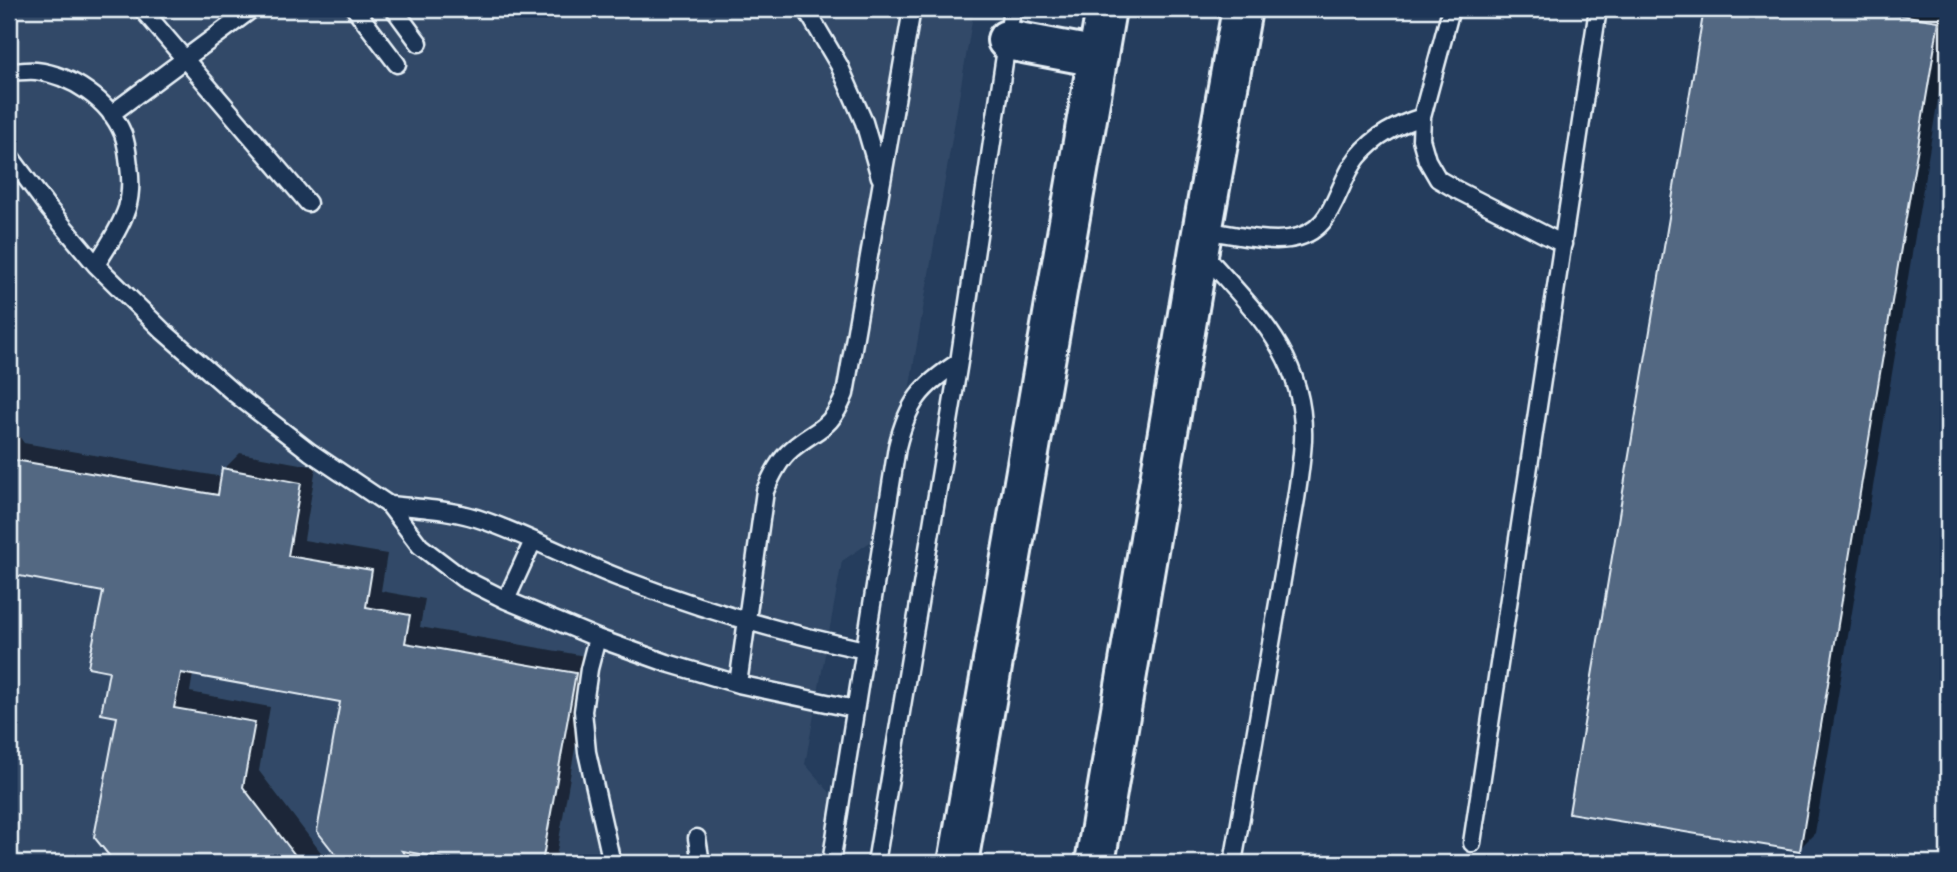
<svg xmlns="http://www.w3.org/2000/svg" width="1957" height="872" viewBox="0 0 1957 872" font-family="'Balsamiq Sans',sans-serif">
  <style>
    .built { fill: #334a68 }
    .shadow { fill: #0007 }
    .building { fill: #536782; stroke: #e8f1f8; stroke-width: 2 }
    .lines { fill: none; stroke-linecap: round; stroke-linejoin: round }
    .service-casing { stroke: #e8f1f8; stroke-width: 21 }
    .primary-casing { stroke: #e8f1f8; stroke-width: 44 }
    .service { stroke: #1d3557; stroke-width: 16 }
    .primary { stroke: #1d3557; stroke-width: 38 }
  </style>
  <rect width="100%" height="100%" fill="#253d5d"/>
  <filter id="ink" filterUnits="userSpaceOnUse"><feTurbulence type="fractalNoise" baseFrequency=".0143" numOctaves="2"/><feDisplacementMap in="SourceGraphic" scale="14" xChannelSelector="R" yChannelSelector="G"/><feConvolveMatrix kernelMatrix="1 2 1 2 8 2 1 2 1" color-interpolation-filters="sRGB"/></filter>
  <g filter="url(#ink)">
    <path class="built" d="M 9,9 L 974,9 L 885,532 L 842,561 L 805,764 L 838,802 L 827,863 L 9,863 Z"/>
    <path class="shadow" d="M 1706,9 L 1948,9 L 1948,39 L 1815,833 L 1799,849 L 1572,811 Z
      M 9,422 L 24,443 L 223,477 L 224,469 L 240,453 L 316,467 L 304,540 L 387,554 L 381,591 L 425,599 L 420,627 L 591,657 L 556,857 L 549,863 L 481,863 L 434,855 L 441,863 L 344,863 L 319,831 L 342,701 L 193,674 L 190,692 L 270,707 L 259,771 L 329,863 L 118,863 L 96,836 L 119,715 L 111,670 L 105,591 L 9,572 Z"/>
    <path class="building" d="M 1704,9 L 1862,9 L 1939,21 L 1800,851 L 1569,813 Z
      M 9,459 L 218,495 L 222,468 L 301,483 L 288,556 L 372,570 L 366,607 L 410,615 L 405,643 L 576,673 L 542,863 L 471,863 L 402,851 L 412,863 L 342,863 L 317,831 L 340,702 L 181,673 L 174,708 L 255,722 L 243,787 L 301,863 L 115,863 L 94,837 L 117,717 L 101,714 L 109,671 L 88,667 L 103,592 L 9,574 Z"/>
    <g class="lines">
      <defs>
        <path id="service" d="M 142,9 L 308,203
          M 355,9 L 397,64
          M 394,9 L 419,43
          M 806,9 L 839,65 L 864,122 L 880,177
          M 1451,9 L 1422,117 L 1421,139 L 1427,160 L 1438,179 L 1457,190 L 1563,244
          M 9,72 C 17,72 27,70 36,71 C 71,75 109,100 123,134 C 127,144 128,156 129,166 C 131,180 131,194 127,208 C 120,229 107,247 96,265
          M 111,114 L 252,9
          M 9,155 L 49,209 L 96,265 L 163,331 L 235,394 L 310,452 L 389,505 L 420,546 L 462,578 L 506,600 L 597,638 L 667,663 L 738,684 L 855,709
          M 1202,230 C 1227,233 1265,243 1289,239 C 1336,233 1334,187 1358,157 C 1375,136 1397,125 1422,117
          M 1203,253 C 1254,311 1306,356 1303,440 C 1302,460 1299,479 1296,499 L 1233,863
          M 389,505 C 423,508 456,510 488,522 C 535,539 579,563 625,580 C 703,610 783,633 865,650
          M 506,600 L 533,541
          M 597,638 L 589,669 L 583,711 L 587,752 L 612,863
          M 738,684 L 765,491 C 772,475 779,460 792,449 C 818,427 830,431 845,394 L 912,9
          M 697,838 L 701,863
          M 1472,843 L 1598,9
          M 831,863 L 897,447 C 908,402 921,386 959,362
          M 876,863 L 959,362 L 1012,9"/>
        <path id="primary" d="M 1007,40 L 1098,57
          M 958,863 L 1106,9
          M 1095,863 L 1199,249 L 1242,9"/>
      </defs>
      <use href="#service" class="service-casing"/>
      <use href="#primary" class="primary-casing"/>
      <use href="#service" class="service"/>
      <use href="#primary" class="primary"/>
    </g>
  </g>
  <rect width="1957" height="872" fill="none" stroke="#1d3557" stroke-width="35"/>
  <rect x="18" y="18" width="1922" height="837" fill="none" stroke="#e8f1f8" stroke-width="2.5" filter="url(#ink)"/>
</svg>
